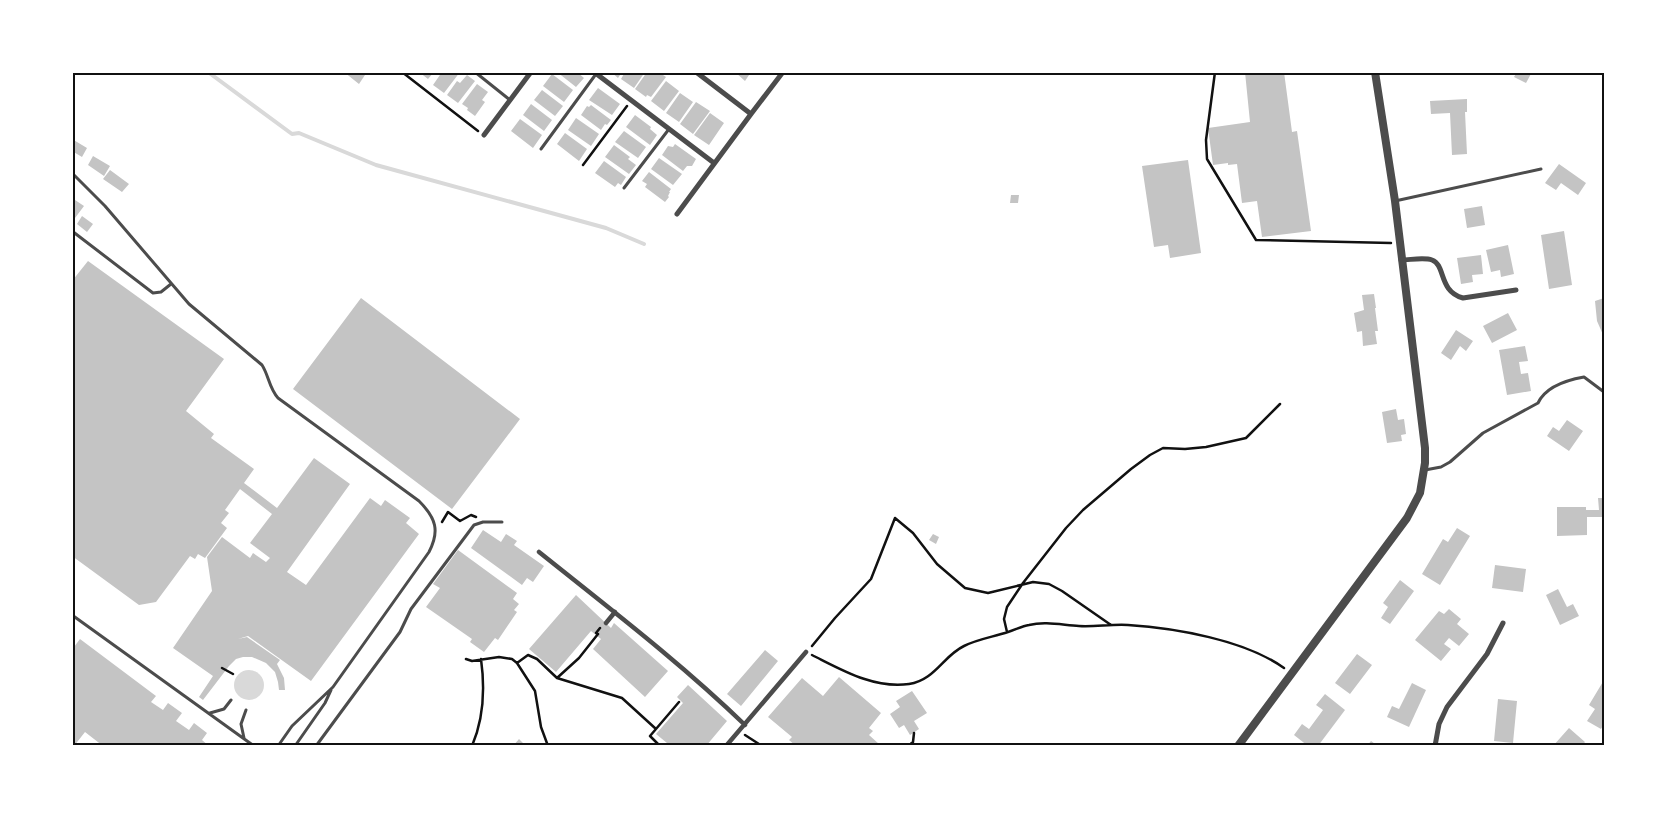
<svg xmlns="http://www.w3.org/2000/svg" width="1677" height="818" viewBox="0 0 1677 818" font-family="'DM Sans',sans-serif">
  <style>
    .water { fill: #d9d9d9 }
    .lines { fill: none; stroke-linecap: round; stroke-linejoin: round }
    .stream { stroke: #d9d9d9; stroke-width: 4 }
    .building { fill: #c4c4c4 }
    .path { stroke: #111; stroke-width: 2.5 }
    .service { stroke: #4c4c4c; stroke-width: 3 }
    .pedestrian { stroke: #4c4c4c; stroke-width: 4.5 }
    .minor { stroke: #4c4c4c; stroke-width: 5 }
    .tertiary { stroke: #4c4c4c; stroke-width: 8 }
    .neatline { fill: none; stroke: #111; stroke-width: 2 }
  </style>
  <rect width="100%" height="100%" fill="#fff"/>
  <path class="water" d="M234 685a15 15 0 1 1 30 0a15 15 0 1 1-30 0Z"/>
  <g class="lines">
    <path class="stream" d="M 208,72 L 292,134 L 299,133 L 376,165 L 606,228 L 644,244"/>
  </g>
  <path class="building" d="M 344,72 L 367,72 L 359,84 Z
    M 419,72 L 434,72 L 428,79 Z
    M 442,72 L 460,72 L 444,93 L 433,85 Z
    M 557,72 L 577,72 L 584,78 L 576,87 Z
    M 611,72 L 622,72 L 618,78 Z
    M 625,72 L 645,72 L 634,88 L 621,79 Z
    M 647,72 L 660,73 L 666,77 L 651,97 L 647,95 L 646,97 L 635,89 Z
    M 735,72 L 751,72 L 745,81 Z
    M 1245,72 L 1284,72 L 1292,132 L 1297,131 L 1311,231 L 1262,237 L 1257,201 L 1242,203 L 1237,164 L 1228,165 L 1228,163 L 1213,165 L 1208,128 L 1250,122 Z
    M 1517,72 L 1532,72 L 1526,83 L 1514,77 Z
    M 552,74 L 573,90 L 564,102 L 543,86 Z
    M 467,75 L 475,81 L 458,103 L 447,95 L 457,81 L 460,83 Z
    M 666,81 L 679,91 L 664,111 L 651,101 Z
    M 477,84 L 488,92 L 482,100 L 485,102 L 475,116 L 467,110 L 468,108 L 462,104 Z
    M 598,88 L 620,104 L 612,115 L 589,100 Z
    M 542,90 L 563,106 L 555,116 L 534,100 Z
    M 680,93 L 693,102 L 679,122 L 666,113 Z
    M 1467,99 L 1467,112 L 1465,112 L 1467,154 L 1452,155 L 1450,113 L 1431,114 L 1430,101 Z
    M 696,102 L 710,111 L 693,134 L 680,124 Z
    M 531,104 L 552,120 L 544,131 L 523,115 Z
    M 591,105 L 611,120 L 607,125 L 605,124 L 601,130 L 581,115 L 587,106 L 589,107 Z
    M 710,113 L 724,123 L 709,145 L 694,135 Z
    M 635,115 L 651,127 L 650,129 L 657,135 L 650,145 L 626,127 Z
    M 576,118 L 599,134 L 591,146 L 568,130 Z
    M 520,119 L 542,135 L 533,148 L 511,131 Z
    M 624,131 L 646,147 L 638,158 L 615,142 Z
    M 565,133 L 587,149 L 579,161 L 557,144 Z
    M 72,139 L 87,148 L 82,157 L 72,151 Z
    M 675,144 L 696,159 L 692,166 L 687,166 L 683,171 L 662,155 L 668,146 L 673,147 Z
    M 614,145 L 630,157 L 628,159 L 636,165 L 629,174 L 605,157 Z
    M 93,156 L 110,166 L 104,176 L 88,165 Z
    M 659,158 L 682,174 L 673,185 L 651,169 Z
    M 1188,160 L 1201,253 L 1170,258 L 1168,245 L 1154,247 L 1142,166 Z
    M 604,161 L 626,177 L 621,185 L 618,183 L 615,187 L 595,173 Z
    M 1559,164 L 1586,183 L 1578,195 L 1561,183 L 1556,190 L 1545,183 Z
    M 110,170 L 129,184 L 122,192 L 103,179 Z
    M 649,172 L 671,189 L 669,192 L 670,192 L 668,196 L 669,197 L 665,202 L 645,187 L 647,184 L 642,181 Z
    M 1011,195 L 1019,195 L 1018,203 L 1010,203 Z
    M 72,198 L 84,206 L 75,218 L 72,215 Z
    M 1482,206 L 1485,225 L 1467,228 L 1464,209 Z
    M 82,216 L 93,224 L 87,232 L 77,224 Z
    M 1564,231 L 1572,285 L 1549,289 L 1541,235 Z
    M 1508,245 L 1514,274 L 1501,277 L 1500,270 L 1491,272 L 1486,250 Z
    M 1481,255 L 1483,274 L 1472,275 L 1473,282 L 1461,284 L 1457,258 Z
    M 88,261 L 224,359 L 186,411 L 214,434 L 211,438 L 254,469 L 244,483 L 277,508 L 314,458 L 350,484 L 287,572 L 306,585 L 370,498 L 381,506 L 385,500 L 410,518 L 406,523 L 419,534 L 311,681 L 248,636 L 238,639 L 247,637 L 280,660 L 277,664 L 284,678 L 285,690 L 279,690 L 278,682 L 275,672 L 266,663 L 252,657 L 243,657 L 236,659 L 229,666 L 203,700 L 199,697 L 213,676 L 173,648 L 212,591 L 207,557 L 222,537 L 250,558 L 253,553 L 266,562 L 270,558 L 250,543 L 272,514 L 240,489 L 225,510 L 229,513 L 221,523 L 227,528 L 205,558 L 198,554 L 195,559 L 190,556 L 156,602 L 139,605 L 72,556 L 72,281 Z
    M 1374,294 L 1376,308 L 1375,308 L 1378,331 L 1375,331 L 1377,344 L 1363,346 L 1362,331 L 1357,332 L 1354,313 L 1364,310 L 1362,295 Z
    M 361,298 L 520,419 L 452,509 L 293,389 Z
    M 1604,298 L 1604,337 L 1597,321 L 1595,301 Z
    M 1508,313 L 1517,330 L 1492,343 L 1483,326 Z
    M 1456,330 L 1473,341 L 1466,351 L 1460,346 L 1451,360 L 1441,353 Z
    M 1525,346 L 1528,361 L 1519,362 L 1521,374 L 1528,373 L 1531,391 L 1507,395 L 1499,350 Z
    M 1396,409 L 1398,420 L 1404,419 L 1406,434 L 1401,435 L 1402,441 L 1387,443 L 1382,412 Z
    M 1567,420 L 1583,431 L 1569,451 L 1547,436 L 1553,427 L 1559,431 Z
    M 1598,498 L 1604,498 L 1604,517 L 1587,517 L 1587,535 L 1557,536 L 1557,507 L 1586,507 L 1586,510 L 1599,510 Z
    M 1457,528 L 1470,536 L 1440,585 L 1422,574 L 1443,539 L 1448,542 Z
    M 483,530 L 501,542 L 506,534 L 517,541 L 514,545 L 544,566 L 533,582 L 527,578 L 522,585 L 471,548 Z
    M 933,534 L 939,537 L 936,544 L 929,540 Z
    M 458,550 L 517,593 L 513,599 L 519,604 L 514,610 L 517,612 L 498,640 L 495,638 L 484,652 L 470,642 L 472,639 L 426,607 L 440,588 L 433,584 Z
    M 1495,565 L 1526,569 L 1523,592 L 1492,588 Z
    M 1400,580 L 1414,591 L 1390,624 L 1381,618 L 1388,607 L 1383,603 Z
    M 1558,589 L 1567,607 L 1573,604 L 1579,616 L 1560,625 L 1546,595 Z
    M 576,595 L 611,628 L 614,623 L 668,671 L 645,697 L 593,649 L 601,639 L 591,631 L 556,672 L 529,649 Z
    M 1449,609 L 1461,619 L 1457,624 L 1469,634 L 1459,646 L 1449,638 L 1444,644 L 1451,649 L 1441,661 L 1415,640 L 1439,611 L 1444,614 Z
    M 80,639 L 156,696 L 151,702 L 163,710 L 168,703 L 182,713 L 176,721 L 189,730 L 194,723 L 207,733 L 202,740 L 209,746 L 103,746 L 85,732 L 74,746 L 72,746 L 72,646 L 74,647 Z
    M 765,650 L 778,661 L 741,706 L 727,694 Z
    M 1357,654 L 1372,665 L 1350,694 L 1335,683 Z
    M 839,677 L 881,713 L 869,728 L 873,731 L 869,735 L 879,744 L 796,746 L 789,740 L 792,737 L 768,717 L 802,678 L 823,696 Z
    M 1604,680 L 1604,724 L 1601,729 L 1587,721 L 1595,709 L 1589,705 Z
    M 1412,683 L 1426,690 L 1409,727 L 1387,717 L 1392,706 L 1399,709 Z
    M 688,685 L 727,721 L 706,746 L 664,746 L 667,743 L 656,734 L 683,703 L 677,697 Z
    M 912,691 L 927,713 L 914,721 L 919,729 L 910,735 L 904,725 L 899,728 L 890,714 L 900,707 L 896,701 Z
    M 1325,694 L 1345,710 L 1318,746 L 1308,746 L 1294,735 L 1302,724 L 1309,729 L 1323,710 L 1316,705 Z
    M 1498,699 L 1517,701 L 1513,743 L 1494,741 Z
    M 1569,728 L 1585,742 L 1582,746 L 1553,746 Z
    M 519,739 L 526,746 L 513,746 Z
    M 1371,741 L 1378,746 L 1367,746 Z"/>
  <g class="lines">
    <path class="path" d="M 402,72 L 478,131
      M 1215,72 L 1206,140 L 1207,159 L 1256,240 L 1391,243
      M 583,165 L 627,106
      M 442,522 L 448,512 L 460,521 L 471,515 L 476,517
      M 1007,632 L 1004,619 L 1007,607 L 1023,583 L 1066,528 L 1083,510 L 1131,469 L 1150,455 L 1163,448 L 1185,449 L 1206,447 L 1246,438 L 1280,404
      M 812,646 L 835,618 L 871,579 L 895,518 L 913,533 L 937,564 L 965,588 L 988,593 L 1033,582 L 1049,584 L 1062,591 L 1111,625
      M 812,655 C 842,670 874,689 909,684 C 935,680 943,656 964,646 C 978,639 993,637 1008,632 C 1015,630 1022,626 1029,625 C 1045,621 1062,625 1079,626 C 1095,627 1111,624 1128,625 C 1175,628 1245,640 1284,668
      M 466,659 L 472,661 L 499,657 L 512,659 L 517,663 L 535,691 L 541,727 L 548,746
      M 517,663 L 528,655 L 537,659 L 557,678 L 622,698 L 656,729
      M 222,668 L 233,674
      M 557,678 L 579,658 L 598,634 L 596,633 L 600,628
      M 745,735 L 762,746
      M 472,746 C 484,718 485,688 481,659
      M 660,746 L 650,736 L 679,702
      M 908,746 L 913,742 L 914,733"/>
    <path class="service" d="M 475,72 L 510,100
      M 541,149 L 596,74
      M 72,173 L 105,206 L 189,304 L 262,365 C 269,376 269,388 278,398 L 419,501 C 436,518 440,531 429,552 L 333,687 L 292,726 L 278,746
      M 624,188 L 669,129
      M 1395,201 L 1541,169
      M 72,231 L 153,293 L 161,292 L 171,284
      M 1425,470 L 1441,467 L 1450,462 L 1483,433 L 1538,403 C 1546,386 1567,380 1584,377 L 1604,392
      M 72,615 L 254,746
      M 210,713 L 224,709 L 231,700
      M 244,738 L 241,724 L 246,710
      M 295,746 L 325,703 L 331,690
      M 316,746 L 400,632 L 411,609 L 474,525 L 483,522 L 502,522"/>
    <path class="pedestrian" d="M 539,552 C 609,608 681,663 745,725
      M 606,623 L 615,612
      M 726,746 L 806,652"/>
    <path class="minor" d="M 594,72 L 714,163
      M 696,72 L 751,114
      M 484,135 L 531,72
      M 677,214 L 751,114 L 783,72
      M 1401,260 C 1410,260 1424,257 1432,260 C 1446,265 1438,291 1463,298 L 1516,290
      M 1435,746 L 1439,724 L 1447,707 L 1487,654 L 1503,623"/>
    <path class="tertiary" d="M 1238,746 L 1407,518 L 1420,493 L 1425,463 L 1425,448 L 1395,201 L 1375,72"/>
  </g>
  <rect width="1677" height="818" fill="none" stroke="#ffffff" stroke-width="148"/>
  <rect x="74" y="74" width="1529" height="670" class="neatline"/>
</svg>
